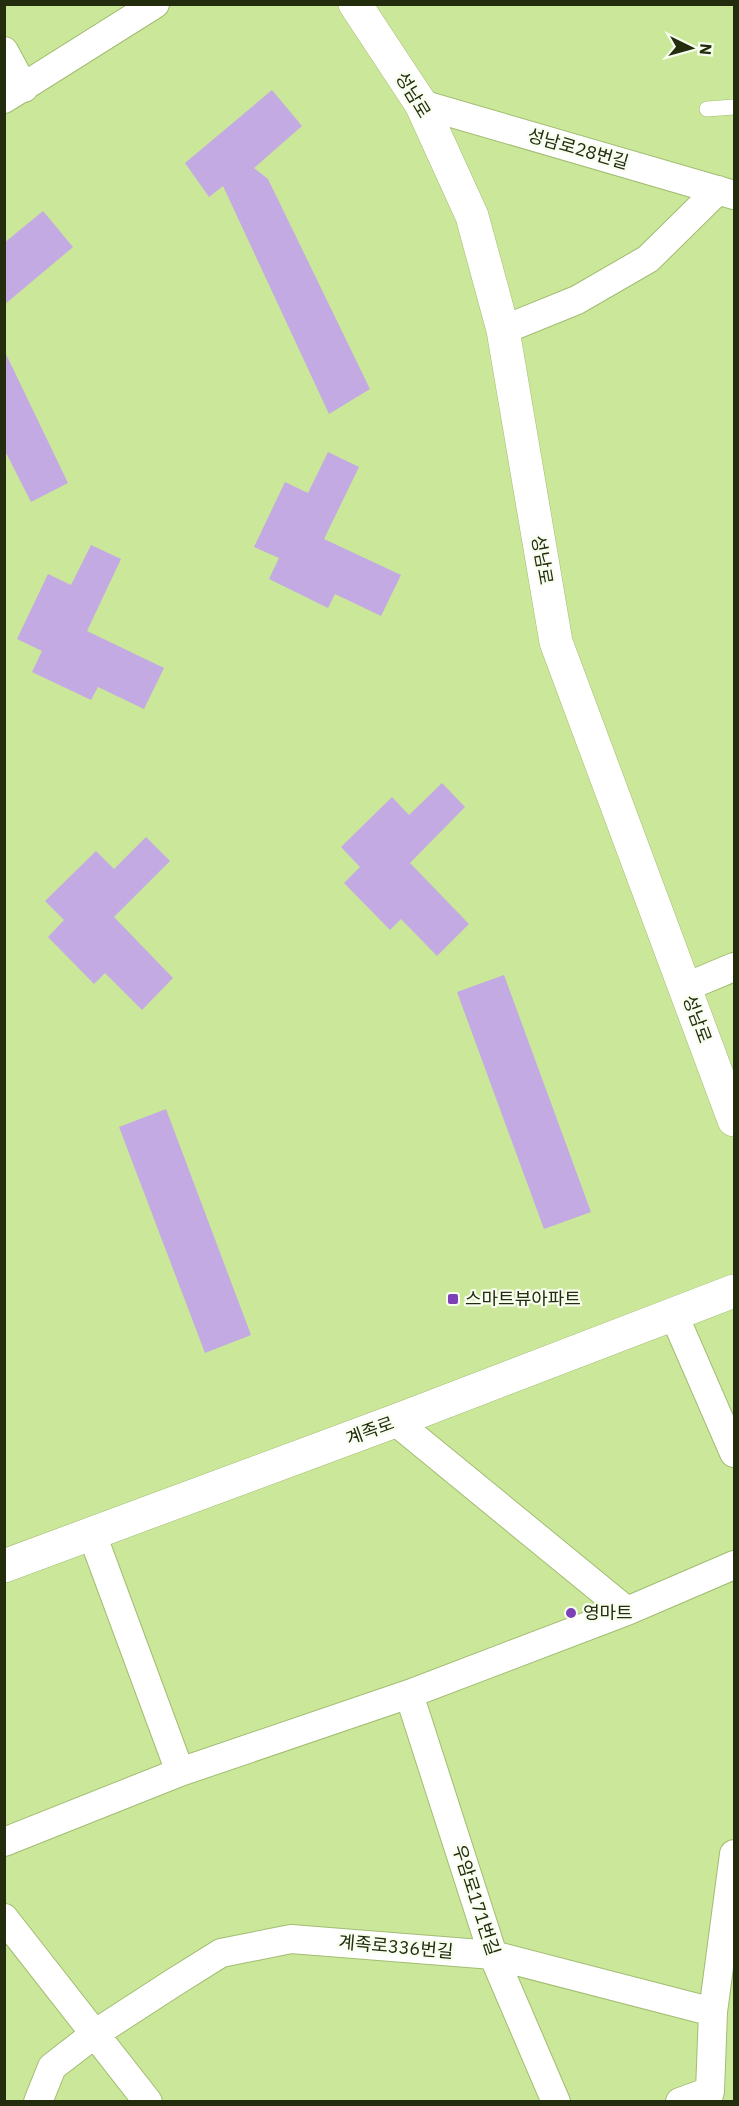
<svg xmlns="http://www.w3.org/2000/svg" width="739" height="2106" viewBox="0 0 739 2106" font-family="'IBM Plex Sans','Noto Sans KR',sans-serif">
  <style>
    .building { fill: #c3aae3 }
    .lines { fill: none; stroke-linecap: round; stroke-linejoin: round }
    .service-casing { stroke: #a2bd72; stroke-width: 16 }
    .minor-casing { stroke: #a2bd72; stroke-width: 30 }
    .secondary-casing { stroke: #a2bd72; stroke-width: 34 }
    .service { stroke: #fff; stroke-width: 15 }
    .minor { stroke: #fff; stroke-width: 28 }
    .secondary { stroke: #fff; stroke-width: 33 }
    .poi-dot { fill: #7e40b6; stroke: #f8feef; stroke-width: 2 }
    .labels { text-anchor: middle; stroke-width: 4.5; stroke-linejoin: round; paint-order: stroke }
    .street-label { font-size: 18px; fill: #232d0e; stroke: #f8feef }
    .poi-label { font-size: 18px; fill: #232d0e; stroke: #f8feef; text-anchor: start }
  </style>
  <rect width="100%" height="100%" fill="#cbe79a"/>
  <path class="building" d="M 272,90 L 302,126 L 254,168 L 268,179 L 370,389 L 329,414 L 223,186 L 209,197 L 185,163 Z
    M 43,211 L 73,247 L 4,305 L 4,243 Z
    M 4,350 L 68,483 L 31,502 L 4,449 Z
    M 328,452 L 359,467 L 324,539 L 401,575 L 381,616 L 335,594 L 328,608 L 269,579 L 279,558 L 254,547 L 285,482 L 308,493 Z
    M 91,545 L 121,559 L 87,631 L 164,668 L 144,709 L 98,687 L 91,700 L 32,672 L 42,651 L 17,639 L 48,574 L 71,585 Z
    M 442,783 L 465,807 L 410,863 L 469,924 L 437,956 L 401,919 L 390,930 L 344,883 L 360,867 L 341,847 L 392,797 L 409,815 Z
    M 146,837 L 170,861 L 114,917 L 173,978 L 142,1010 L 105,973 L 94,984 L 48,937 L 64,920 L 45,901 L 96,851 L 114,869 Z
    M 504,975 L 591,1212 L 544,1229 L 457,992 Z
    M 166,1109 L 251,1335 L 205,1353 L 119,1127 Z"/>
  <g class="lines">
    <defs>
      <path id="service" d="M 707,109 L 734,107"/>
      <path id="minor" d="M 4,51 L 24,88
        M 4,99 L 155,4
        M 421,104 L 734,195
        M 503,330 L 577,300 L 648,259 L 718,190
        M 686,987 L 734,967
        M 674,1315 L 734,1453
        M 395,1421 L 627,1611
        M 92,1534 L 180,1772
        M 409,1694 L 493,1955 L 556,2102
        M 4,1842 L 180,1772 L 409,1694 L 627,1611 L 734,1565
        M 4,1918 L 148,2102
        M 38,2102 L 52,2067 L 96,2033 L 173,1983 L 221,1953 L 291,1939 L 493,1955 L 713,2012
        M 680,2102 L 710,2091
        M 707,2102 L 710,2091 L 713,2012 L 734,1854"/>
      <path id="secondary" d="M 355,4 L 421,104 L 472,216 L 503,330 L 556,642 L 734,1120
        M 4,1566 L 395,1421 L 734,1291"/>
    </defs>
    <use href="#service" class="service-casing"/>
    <use href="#minor" class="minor-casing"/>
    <use href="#secondary" class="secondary-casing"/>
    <use href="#service" class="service"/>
    <use href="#minor" class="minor"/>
    <use href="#secondary" class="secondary"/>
  </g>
  <g class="poi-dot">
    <rect x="447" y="1293" width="12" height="12" rx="3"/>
    <circle cx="571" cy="1613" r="6"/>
  </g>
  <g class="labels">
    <g class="street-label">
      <text transform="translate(413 95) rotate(59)" y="6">성남로</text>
      <text transform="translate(578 149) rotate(16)" y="6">성남로28번길</text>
      <text transform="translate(542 560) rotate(80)" y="6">성남로</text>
      <text transform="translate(697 1019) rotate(70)" y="6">성남로</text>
      <text transform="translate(370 1431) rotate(-20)" y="6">계족로</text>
      <text transform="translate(476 1900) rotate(72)" y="6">우암로171번길</text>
      <text transform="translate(396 1947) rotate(5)" y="6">계족로336번길</text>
    </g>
    <g class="poi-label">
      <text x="465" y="1305">스마트뷰아파트</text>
      <text x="583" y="1619">영마트</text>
    </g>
  </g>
  <rect width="739" height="2106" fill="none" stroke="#232d0e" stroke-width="12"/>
  <g transform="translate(691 48) rotate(95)" stroke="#f8feef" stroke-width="4.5" paint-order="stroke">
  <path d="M0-4.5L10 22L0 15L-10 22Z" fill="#232d0e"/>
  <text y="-9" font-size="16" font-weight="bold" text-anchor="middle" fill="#232d0e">N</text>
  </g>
</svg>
